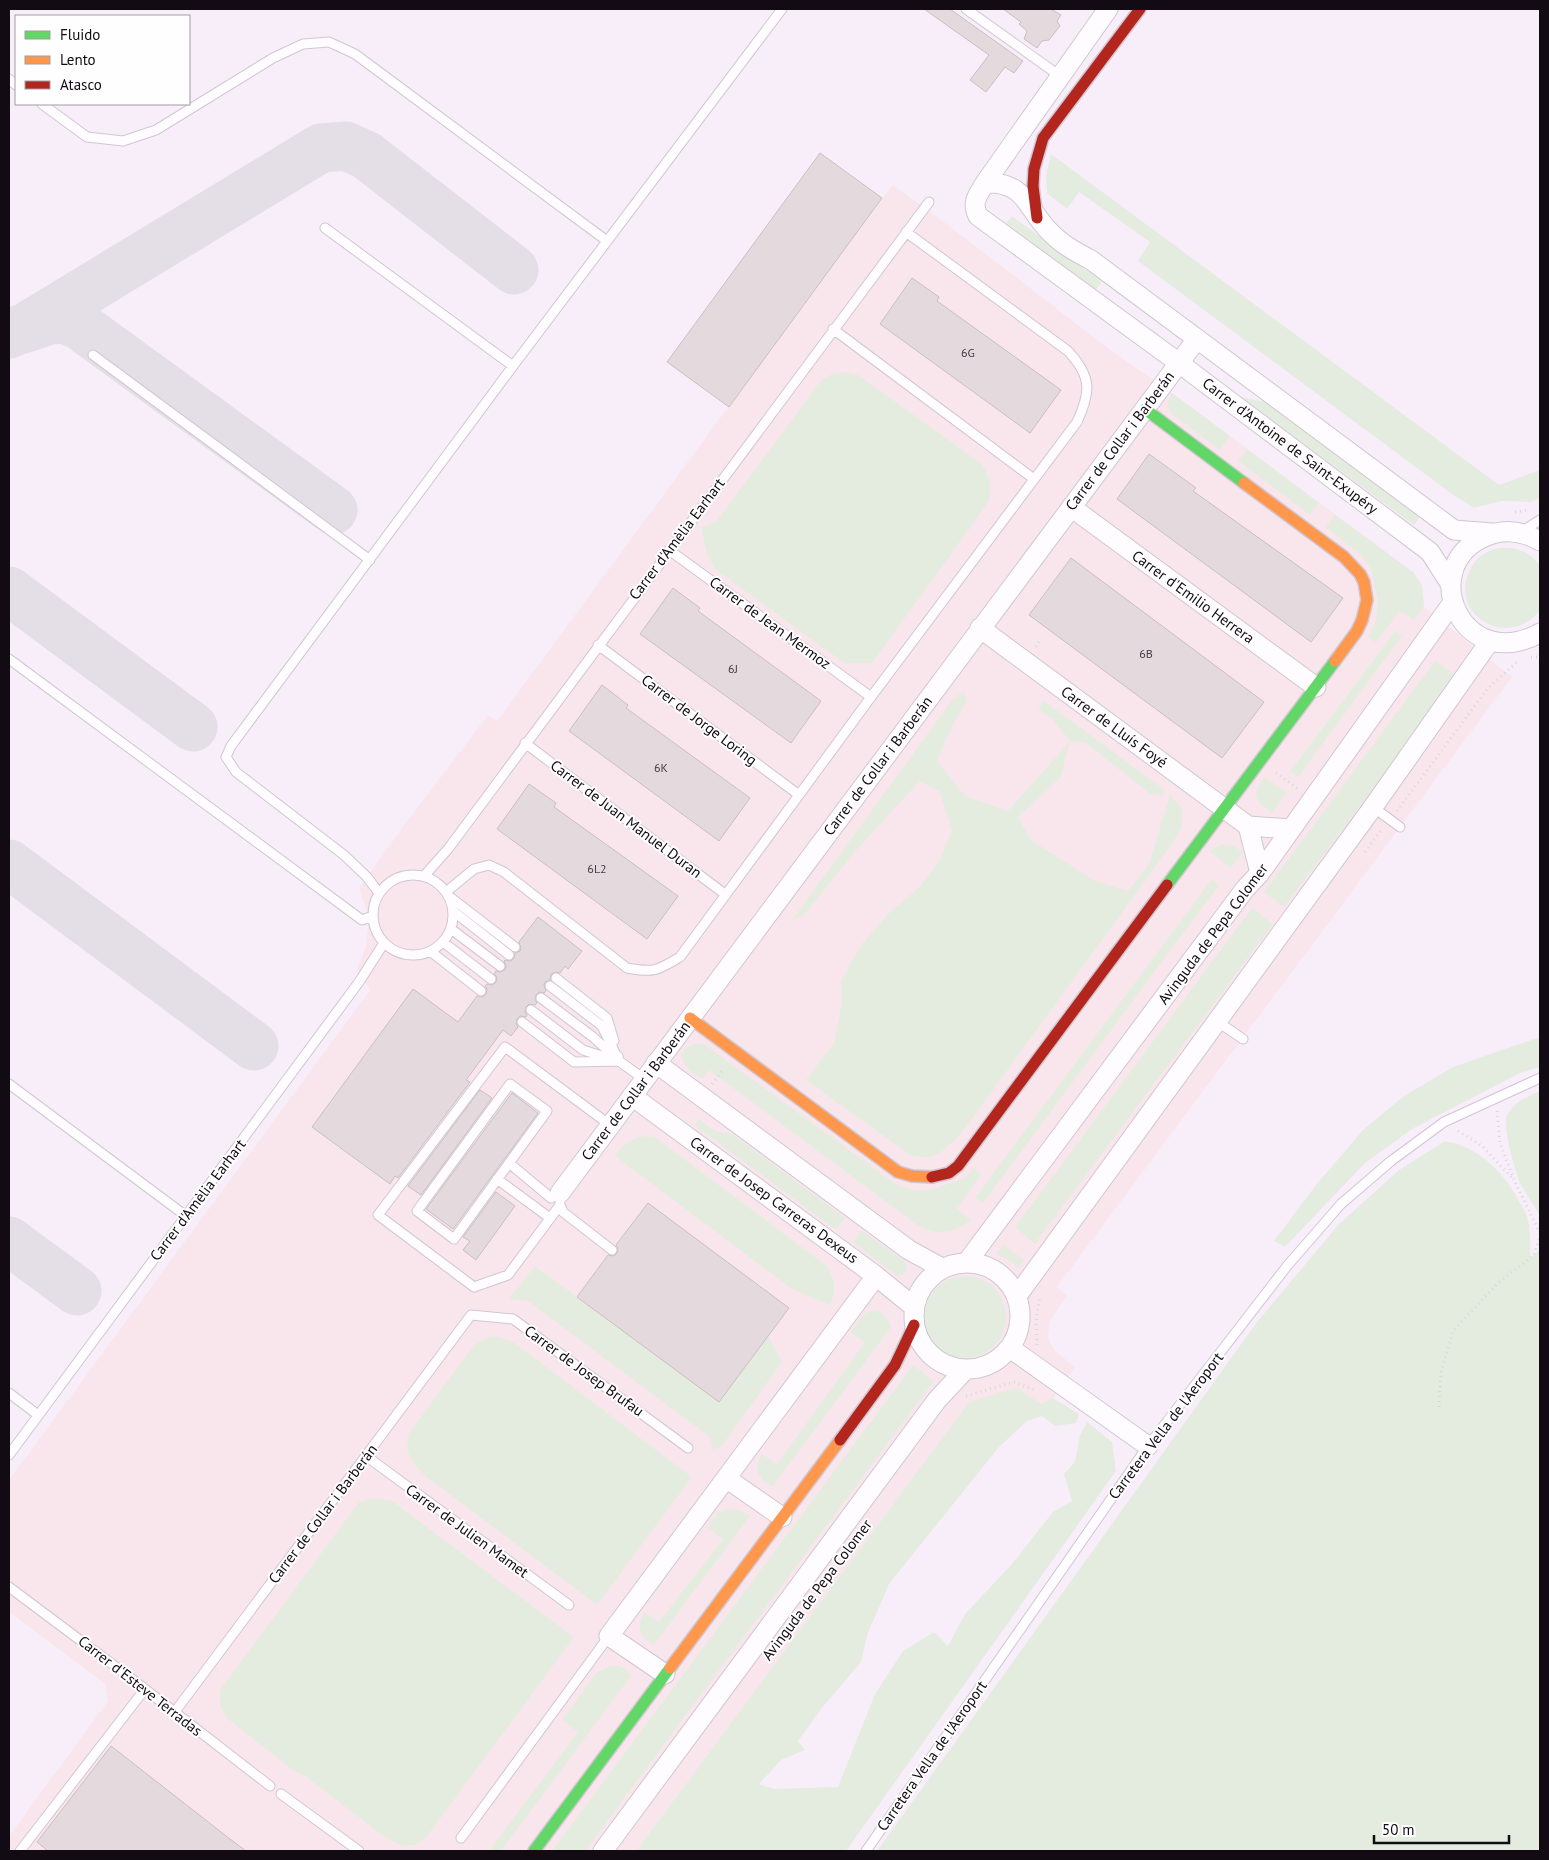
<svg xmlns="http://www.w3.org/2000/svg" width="1549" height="1860" viewBox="0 0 1549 1860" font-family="'PT Sans',sans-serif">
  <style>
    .commercial { fill: #f9e6ec }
    .green { fill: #e4ece0 }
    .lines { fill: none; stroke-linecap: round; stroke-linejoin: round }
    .taxiway { stroke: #e4dee6; stroke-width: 49 }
    .building { fill: #e4d9dc; stroke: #c9bfc2 }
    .lane-casing { stroke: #cfc7d1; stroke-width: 11 }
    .street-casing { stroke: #cfc7d1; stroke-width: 21 }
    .fast-casing { stroke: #cfc7d1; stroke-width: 14 }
    .slow-casing { stroke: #cfc7d1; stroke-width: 14 }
    .jam-casing { stroke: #cfc7d1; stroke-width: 14 }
    .path { stroke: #d9d7db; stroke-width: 3; stroke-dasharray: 1 4; stroke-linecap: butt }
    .lane { stroke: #fefcfe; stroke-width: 9 }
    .street { stroke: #fefcfe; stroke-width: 19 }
    .fast { stroke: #63d668; stroke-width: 11 }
    .slow { stroke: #ff974d; stroke-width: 11 }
    .jam { stroke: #b3261e; stroke-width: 11 }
    .labels { text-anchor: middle; stroke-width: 4; stroke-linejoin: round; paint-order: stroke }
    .number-label { font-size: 12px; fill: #463e46 }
    .street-label { font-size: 15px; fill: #120b14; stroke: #fefefe }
  </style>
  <rect width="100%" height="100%" fill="#f8eefa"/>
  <path class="commercial" d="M 893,185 L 952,228 L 1108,348 L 1172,393 L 1413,572 L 1422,585 L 1424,607 L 1512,677 L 1057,1287 L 1067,1296 L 1050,1320 L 1048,1337 L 1054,1350 L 1075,1367 L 1053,1398 L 1043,1404 L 969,1402 L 636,1851 L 9,1851 L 9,1836 L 108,1701 L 105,1684 L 9,1612 L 9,1480 L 370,990 L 357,970 L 366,946 L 369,917 L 359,888 L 408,820 L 488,715 L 497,721 L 882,198 Z"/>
  <path class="green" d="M 1051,154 L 1499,485 L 1540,470 L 1540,498 L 1530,502 L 1501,501 L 1474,508 L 1452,494 L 1138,261 L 1150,242 L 1079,192 L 1067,209 L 1047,193 L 1046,175 Z
    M 1012,216 L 1102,282 L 1096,290 L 1006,223 Z
    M 845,372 L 858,375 L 982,464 C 990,478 992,487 988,503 L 872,663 L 844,663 L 715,569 L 707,554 L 701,527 L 716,522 L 822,379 L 833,374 Z
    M 1172,393 L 1230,436 L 1220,450 L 1172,414 C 1166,406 1167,401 1172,393 Z
    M 1240,397 L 1265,402 L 1420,517 L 1414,525 Z
    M 1247,449 L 1319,503 L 1310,515 L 1238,461 Z
    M 1335,515 L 1413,572 L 1422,585 L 1424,607 L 1414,620 L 1400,611 L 1376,642 L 1368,637 L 1376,621 L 1378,602 L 1371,569 L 1362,556 L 1326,527 Z
    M 1500,548 C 1517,546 1530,552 1540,566 L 1540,610 C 1509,651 1447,615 1470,570 C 1476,557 1487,550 1500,548 Z
    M 1395,631 L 1402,636 L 1298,777 L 1290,771 Z
    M 1435,661 L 1457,676 L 1284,907 L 1264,892 Z
    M 964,691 L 966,703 L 955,720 L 937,761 L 965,796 L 1008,811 L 1070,741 L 1051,718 L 1038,709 L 1044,701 L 1165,790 L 1163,796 L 1149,793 L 1086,743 L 1070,741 L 1061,777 L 1018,817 L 1031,840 L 1095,881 L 1128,891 L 1149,864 L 1170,795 L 1182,808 L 1182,826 L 1172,844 L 960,1135 C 942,1152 935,1162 910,1155 L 806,1080 L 834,1043 L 842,1003 L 841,980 L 862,944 L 889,913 L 920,887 L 941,858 L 952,830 L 939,791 L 920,781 L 859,847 L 803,916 L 792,920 L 953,699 Z
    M 1264,777 L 1287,793 L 1272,813 C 1255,802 1251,794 1264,777 Z
    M 1223,844 L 1234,846 L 1243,852 L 1231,868 L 1209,851 Z
    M 1212,879 L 1219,885 L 983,1203 L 975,1198 Z
    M 1252,908 L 1273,924 L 1035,1244 L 1015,1227 Z
    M 1540,1037 L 1540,1067 L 1520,1073 L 1412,1129 L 1365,1163 L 1285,1247 L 1274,1241 L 1316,1185 L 1364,1129 L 1404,1096 L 1453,1067 Z
    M 696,1043 L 704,1044 L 897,1185 L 916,1191 L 931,1190 L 965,1178 L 973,1168 L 981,1175 L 957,1209 L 971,1220 C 955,1234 935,1236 917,1225 L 709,1070 L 702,1079 C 687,1069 668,1054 696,1043 Z
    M 1540,1091 L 1540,1216 C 1534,1205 1526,1194 1520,1183 C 1515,1171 1502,1126 1507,1116 C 1515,1101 1526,1097 1540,1091 Z
    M 699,1119 L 715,1131 L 732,1134 L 845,1218 L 836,1230 L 694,1125 Z
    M 642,1136 L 656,1138 L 827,1266 C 835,1280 837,1290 830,1305 L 792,1289 L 615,1156 L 625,1143 Z
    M 1445,1141 C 1478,1146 1505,1173 1520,1203 C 1523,1208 1527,1214 1528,1220 C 1531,1233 1530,1246 1530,1259 L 1540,1249 L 1540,1851 L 877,1851 L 1257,1322 L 1339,1224 L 1399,1170 Z
    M 861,1230 L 905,1262 C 908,1267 908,1270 903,1275 L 896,1275 L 853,1242 Z
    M 1003,1244 L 1024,1260 L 1017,1268 L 1011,1262 L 996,1254 Z
    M 535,1266 L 719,1402 L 768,1336 L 782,1362 L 722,1446 L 713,1450 L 710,1438 L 702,1431 L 528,1301 L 509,1299 Z
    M924 1317a41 41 0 1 1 82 0a41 41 0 1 1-82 0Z
    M 876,1310 C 884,1314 889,1318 891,1327 L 773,1486 C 759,1481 752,1467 762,1454 L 777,1464 L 865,1342 L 850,1332 L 865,1313 Z
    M 496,1336 L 513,1342 L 692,1477 L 597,1605 L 425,1476 C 411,1461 404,1454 409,1433 L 474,1345 L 488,1337 Z
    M 913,1365 L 934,1381 L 585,1851 L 552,1851 Z
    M 1016,1388 L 1042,1404 L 1053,1398 L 1079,1414 L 1076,1423 L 1055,1426 L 1042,1416 L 1027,1421 L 999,1447 L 889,1584 L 868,1633 L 861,1662 L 821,1709 L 798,1741 L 805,1750 L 781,1760 L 759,1784 L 774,1789 L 838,1787 L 875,1694 L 903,1651 L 934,1632 L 948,1646 L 965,1614 L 1011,1565 L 1053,1512 L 1072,1501 L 1064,1474 L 1075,1462 L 1080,1435 L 1087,1422 L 1112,1442 L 1116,1471 L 846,1851 L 636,1851 L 969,1402 Z
    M 374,1498 L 392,1501 L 574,1637 L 425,1839 L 415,1845 L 401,1846 L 382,1835 L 305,1776 L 294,1771 L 228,1719 L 220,1706 L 220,1690 L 359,1502 Z
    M 727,1509 L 741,1510 L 750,1516 L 654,1645 C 640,1640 636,1625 644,1612 L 659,1622 L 723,1539 L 707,1527 L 719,1512 Z
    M 611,1666 C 619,1665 627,1668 631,1676 L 501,1851 L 489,1851 L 578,1732 L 562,1720 L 595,1675 L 599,1671 Z"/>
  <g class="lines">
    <path class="taxiway" d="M 23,329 L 50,320 L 65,319 L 80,326 L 333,510
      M 9,334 L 26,327 L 321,148 L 346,146 L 366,155 L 514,270
      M 9,591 L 193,727
      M 9,864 L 254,1046
      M 9,1241 L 77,1291"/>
  </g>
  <path class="building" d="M 924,9 L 950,9 L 1023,61 L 1014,73 L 1005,67 L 986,92 L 970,80 L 989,55 Z
    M 1003,9 L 1051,9 L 1061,15 L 1057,21 L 1060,26 L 1049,40 L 1042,41 L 1037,48 L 1024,39 L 1027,31 L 1019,24 L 1021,22 Z
    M 820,153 L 882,198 L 729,407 L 667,362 Z
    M 912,278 L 939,297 L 937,301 L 1061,390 L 1030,433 L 880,324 Z
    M 1149,454 L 1196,488 L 1193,491 L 1343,598 L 1311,642 L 1117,499 Z
    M 1071,558 L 1264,702 L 1222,758 L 1029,615 Z
    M 673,588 L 700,608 L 698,611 L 821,701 L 791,743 L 640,634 Z
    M 602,685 L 628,705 L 626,708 L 750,798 L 719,841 L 569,731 Z
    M 529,784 L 556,803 L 554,807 L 678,896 L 647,939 L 497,829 Z
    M 538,917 L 582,951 L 568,969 L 565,966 L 560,973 L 556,972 L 551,974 L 550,980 L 545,982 L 544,985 L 546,991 L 544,993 L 539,992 L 536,995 L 535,1000 L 537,1003 L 535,1005 L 529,1004 L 526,1007 L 525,1012 L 527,1015 L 526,1017 L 520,1016 L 517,1019 L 516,1024 L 518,1027 L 511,1036 L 503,1030 L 466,1080 L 470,1082 L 398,1178 L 395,1176 L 390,1184 L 312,1127 L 413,989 L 458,1022 L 477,996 L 483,997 L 486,994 L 487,989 L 485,986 L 487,984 L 493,985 L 496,982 L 497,977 L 494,974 L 496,971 L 500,972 L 505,970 L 506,966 L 504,961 L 505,960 L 511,961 L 514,958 L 515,953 L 520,951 L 521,948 L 519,942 Z
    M 480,1090 L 492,1098 L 421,1195 L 408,1186 Z
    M 512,1093 L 538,1113 L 453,1229 L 426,1209 Z
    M 496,1192 L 515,1206 L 476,1260 L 463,1250 L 470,1241 L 463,1237 Z
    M 648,1203 L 789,1308 L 719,1402 L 577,1297 L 608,1255 L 614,1256 L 617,1253 L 618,1248 L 616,1245 Z
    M 111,1746 L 230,1839 L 246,1851 L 48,1851 L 37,1842 Z"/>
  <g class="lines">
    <defs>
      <path id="lane" d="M 966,9 L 1060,76
        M 9,79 L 16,85
        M 42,104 L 87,137 L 123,141 L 156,130 L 273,58 L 303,44 L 329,42 L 355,54 L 607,241
        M 325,228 L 513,366
        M 833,329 L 1034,479
        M 93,355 L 370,560
        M 1521,532 L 1540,520
        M 669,550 L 871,697
        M 598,645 L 799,795
        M 9,659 L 362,920 L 373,916
        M 525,743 L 726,895
        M 1373,807 L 1400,827
        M373 915a40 40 0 1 1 80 0a40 40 0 1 1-80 0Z
        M 424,876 L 448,849 L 929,202
        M 446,892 L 474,869 L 489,865 L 504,872 L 627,968 C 653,973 657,971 680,957 L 871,697 L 1077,422 C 1091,392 1092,377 1068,351 L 906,232
        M 379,893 L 367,877 L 344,855 L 236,772 L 226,757 L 231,746 L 513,366 L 782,9
        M 450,897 L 515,947
        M 453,911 L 509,955
        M 451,929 L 500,966
        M 443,942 L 491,979
        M 430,951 L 481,991
        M 556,978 L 607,1018 L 614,1041
        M 541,998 L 593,1037 L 616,1058
        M 531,1010 L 583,1050 L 611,1059
        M 522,1022 L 574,1062 L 619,1061 L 602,1026 L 550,986
        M 1218,1022 L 1243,1039
        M 618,1056 L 619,1061 L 644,1079
        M 9,1084 L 186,1216
        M 510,1084 L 547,1111 L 454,1239 L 417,1211 Z
        M 509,1163 L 551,1198 L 560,1193 L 560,1205 L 508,1275 L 474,1287 L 378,1215 L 505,1047 L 610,1125
        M 497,1179 L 550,1218
        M 560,1205 L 563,1212 L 612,1250
        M 9,1393 L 38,1415
        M 9,1455 L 359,982 L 384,943
        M 366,1456 L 569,1605
        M 9,1587 L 132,1679 L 270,1786
        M 174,1713 L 471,1315 L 513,1319 L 688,1448
        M 281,1794 L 359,1851
        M 461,1838 L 609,1636
        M 20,1851 L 145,1689
        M 866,1851 L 1148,1446 L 1287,1266 L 1341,1204 L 1391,1161 L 1444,1122 L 1540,1078"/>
      <path id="street" d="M 1108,9 L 985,183 C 978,195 971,202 978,216 L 1179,363 L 1430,552 L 1451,585
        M 985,183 C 1025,181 1026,207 1049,231 C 1061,244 1076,252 1091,260 L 1454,530 L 1492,533
        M 1071,507 L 1316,687
        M 1540,541 C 1521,530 1502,528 1482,538 C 1417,570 1463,675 1540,633
        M 980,628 L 1248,826 L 1291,829
        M 1248,826 L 1260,873
        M 656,1063 L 909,1250 L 942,1268
        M 632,1096 L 876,1276 L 914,1307
        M 560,1193 L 1197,339
        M 967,1262 L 1245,889 L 1260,873 L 1453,602
        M914 1316a53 53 0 1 1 106 0a53 53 0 1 1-106 0Z
        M 1017,1296 L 1373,807 L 1490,641
        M 1010,1348 L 1148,1446
        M 726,1478 L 782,1517
        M 665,1674 L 609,1636 L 876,1276
        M 603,1851 L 937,1400 L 965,1370"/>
      <path id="fast" d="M 1145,409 L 1244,483
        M 1167,885 L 1335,661
        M 534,1851 L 670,1668"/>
      <path id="slow" d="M 1244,483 L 1344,557 L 1360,574 L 1364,582 L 1367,600 L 1362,620 L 1357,631 L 1335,661
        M 690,1018 L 898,1172 L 912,1176 L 932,1177
        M 670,1668 L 840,1440"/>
      <path id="jam" d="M 1037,218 L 1033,186 L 1034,169 L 1043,138 L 1140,9
        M 932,1177 L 949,1173 L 958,1166 L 1167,885
        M 840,1440 L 895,1365 L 914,1325"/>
    </defs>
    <use href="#lane" class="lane-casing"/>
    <use href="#street" class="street-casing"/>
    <use href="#fast" class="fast-casing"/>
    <use href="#slow" class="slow-casing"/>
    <use href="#jam" class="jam-casing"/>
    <path class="path" d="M 1515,512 L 1529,510
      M 1036,647 L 1041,639
      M 1531,657 L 1540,657
      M 1276,773 L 1298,789
      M 1397,811 L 1488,688 L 1518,661
      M 1365,852 L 1382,829
      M 712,1084 L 723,1070
      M 1497,1111 L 1500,1143 L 1514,1180 L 1540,1233
      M 1458,1131 L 1482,1146 L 1513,1179
      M 1037,1345 L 1036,1318 L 1040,1297
      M 966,1396 L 1014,1382 L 1037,1391
      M 1439,1407 L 1441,1372 L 1453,1331 L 1498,1283 L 1534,1255 L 1540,1237"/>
    <use href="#lane" class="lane"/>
    <use href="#street" class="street"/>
    <use href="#fast" class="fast"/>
    <use href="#slow" class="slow"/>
    <use href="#jam" class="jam"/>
  </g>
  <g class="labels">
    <g class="number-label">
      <text x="968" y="357">6G</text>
      <text x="1146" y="658">6B</text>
      <text x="733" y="673">6J</text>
      <text x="661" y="772">6K</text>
      <text x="597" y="873">6L2</text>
    </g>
    <g class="street-label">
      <text transform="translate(1120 441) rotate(-53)" y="5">Carrer de Collar i Barberán</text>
      <text transform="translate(1290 446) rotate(37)" y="5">Carrer d'Antoine de Saint-Exupéry</text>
      <text transform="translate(677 539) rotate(-53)" y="5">Carrer d'Amèlia Earhart</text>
      <text transform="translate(1193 597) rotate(36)" y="5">Carrer d'Emilio Herrera</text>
      <text transform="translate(770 623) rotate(36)" y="5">Carrer de Jean Mermoz</text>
      <text transform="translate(699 720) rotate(37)" y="5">Carrer de Jorge Loring</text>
      <text transform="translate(1114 727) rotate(36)" y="5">Carrer de Lluís Foyé</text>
      <text transform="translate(878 766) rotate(-53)" y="5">Carrer de Collar i Barberán</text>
      <text transform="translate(626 819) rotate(37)" y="5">Carrer de Juan Manuel Duran</text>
      <text transform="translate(1213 934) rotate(-53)" y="5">Avinguda de Pepa Colomer</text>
      <text transform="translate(636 1091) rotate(-53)" y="5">Carrer de Collar i Barberán</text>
      <text transform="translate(198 1200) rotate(-53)" y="5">Carrer d'Amèlia Earhart</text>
      <text transform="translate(774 1200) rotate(36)" y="5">Carrer de Josep Carreras Dexeus</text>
      <text transform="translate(584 1371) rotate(36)" y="5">Carrer de Josep Brufau</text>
      <text transform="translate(1166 1426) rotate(-53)" y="5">Carretera Vella de l'Aeroport</text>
      <text transform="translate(323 1514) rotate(-53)" y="5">Carrer de Collar i Barberán</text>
      <text transform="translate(467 1531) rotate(36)" y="5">Carrer de Julien Mamet</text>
      <text transform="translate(817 1590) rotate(-53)" y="5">Avinguda de Pepa Colomer</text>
      <text transform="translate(140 1686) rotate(38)" y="5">Carrer d'Esteve Terradas</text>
      <text transform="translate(932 1756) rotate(-55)" y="5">Carretera Vella de l'Aeroport</text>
    </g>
  </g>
  <rect width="1549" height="1860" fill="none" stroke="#120b14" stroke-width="20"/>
  <rect x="15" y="15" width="175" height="90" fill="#fefefe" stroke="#a09da0"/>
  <rect x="25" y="31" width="25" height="8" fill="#63d668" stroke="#a09da0"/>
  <text x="60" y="40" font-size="15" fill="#120b14">Fluido</text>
  <rect x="25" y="56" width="25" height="8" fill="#ff974d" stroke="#a09da0"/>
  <text x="60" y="65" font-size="15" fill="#120b14">Lento</text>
  <rect x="25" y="81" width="25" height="8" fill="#b3261e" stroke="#a09da0"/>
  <text x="60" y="90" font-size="15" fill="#120b14">Atasco</text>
  <path d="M1374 1835v8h135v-8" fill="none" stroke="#120b14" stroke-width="2.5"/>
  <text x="1382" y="1835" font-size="15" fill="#120b14" stroke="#fefefe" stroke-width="4" paint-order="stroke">50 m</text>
</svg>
